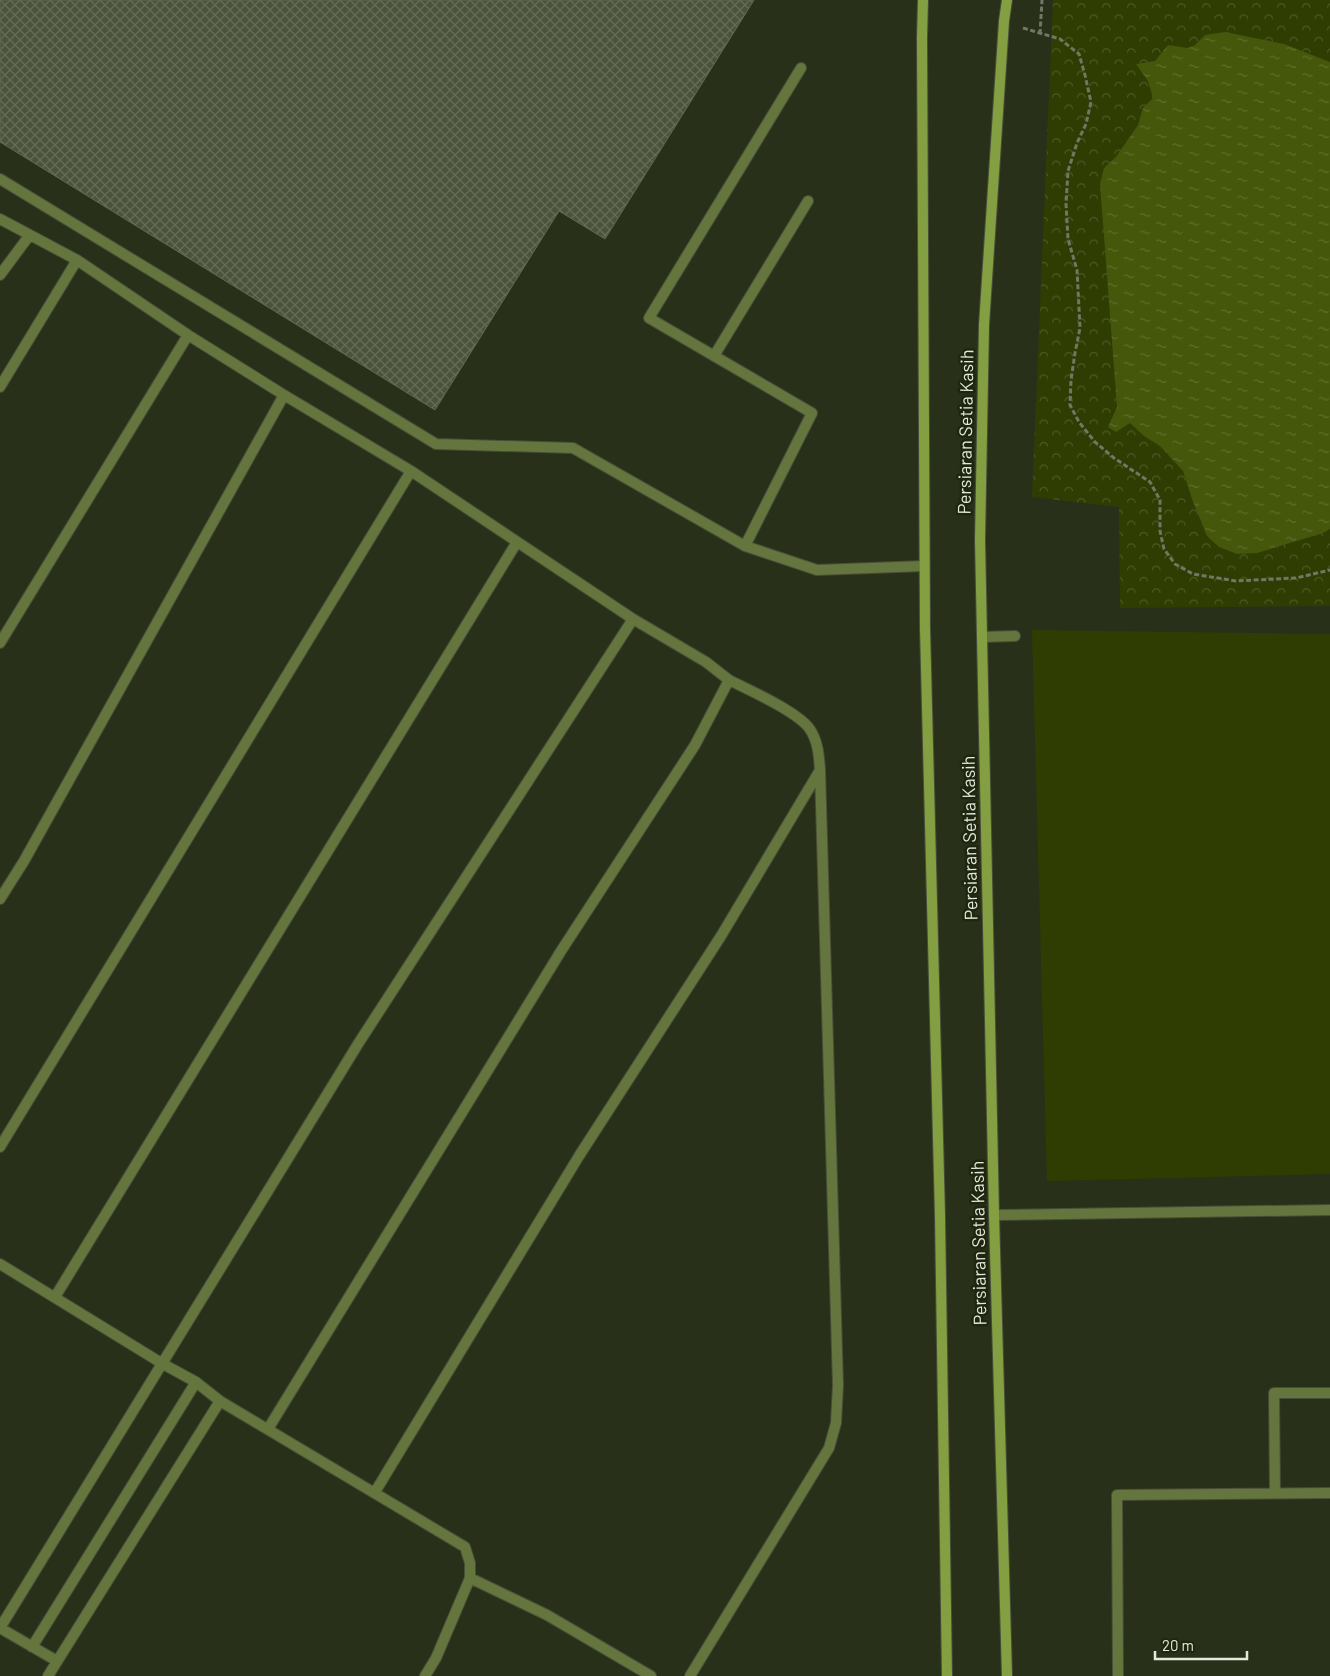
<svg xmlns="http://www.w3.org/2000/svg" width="1330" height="1676" viewBox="0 0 1330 1676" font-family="Barlow,sans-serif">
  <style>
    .grass { fill: #2f3d02 }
    .forest { fill: url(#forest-crowns) }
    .water { fill: url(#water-ripples) }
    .building { fill: url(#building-cross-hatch); stroke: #606950 }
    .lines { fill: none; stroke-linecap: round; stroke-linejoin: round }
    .lane-casing { stroke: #474e39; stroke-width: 12 }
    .street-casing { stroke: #474e39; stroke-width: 12 }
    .secondary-casing { stroke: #474e39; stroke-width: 12 }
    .path { stroke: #717764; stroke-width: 3; stroke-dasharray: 5 2.5; stroke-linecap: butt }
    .lane { stroke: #64763e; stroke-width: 10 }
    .street { stroke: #64763e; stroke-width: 10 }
    .secondary { stroke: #839f41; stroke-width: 10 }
    .labels { text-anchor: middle; stroke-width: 5; stroke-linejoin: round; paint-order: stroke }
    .street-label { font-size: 18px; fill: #e4e9db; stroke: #1f2610 }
  </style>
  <defs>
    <pattern id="forest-crowns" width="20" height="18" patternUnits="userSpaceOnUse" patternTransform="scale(1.25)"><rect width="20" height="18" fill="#2f3d02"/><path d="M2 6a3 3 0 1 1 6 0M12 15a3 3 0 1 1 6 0" fill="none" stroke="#4d5926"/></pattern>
    <pattern id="water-ripples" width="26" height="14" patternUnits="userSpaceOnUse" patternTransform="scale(1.25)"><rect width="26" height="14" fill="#44570b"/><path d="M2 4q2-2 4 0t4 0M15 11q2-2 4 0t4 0" fill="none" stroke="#5f6f2e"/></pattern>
    <pattern id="building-cross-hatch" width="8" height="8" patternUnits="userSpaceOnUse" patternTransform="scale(1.25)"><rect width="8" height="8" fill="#4b533b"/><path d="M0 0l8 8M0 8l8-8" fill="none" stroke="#656c57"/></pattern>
  </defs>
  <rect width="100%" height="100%" fill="#29301a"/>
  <path class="grass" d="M 1032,630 L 1330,634 L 1330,1174 L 1047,1181 Z"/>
  <path class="forest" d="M 1053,0 L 1330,0 L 1330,606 L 1120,608 L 1119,507 L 1032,497 Z"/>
  <path class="water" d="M 1225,32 L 1284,44 L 1330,62 L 1330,529 L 1323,533 L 1257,553 L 1237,554 L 1219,547 L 1207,536 L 1192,499 L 1183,471 L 1160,446 L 1144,436 L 1130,423 L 1116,432 L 1108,427 L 1117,407 L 1100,184 L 1104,168 L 1116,157 L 1138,125 L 1143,108 L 1153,98 L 1148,81 L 1136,64 L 1155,61 L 1168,45 L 1187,48 L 1194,46 L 1205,35 Z"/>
  <path class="building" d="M 0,0 L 754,0 L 605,239 L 559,211 L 435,410 L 0,142 Z"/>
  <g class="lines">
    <defs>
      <path id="lane" d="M 0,179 L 436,444 L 573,448 L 745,546 L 817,570 L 924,566
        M 0,219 L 77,260 L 188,335 L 284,395 L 411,471 L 633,619 L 358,1044 L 0,1628
        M 0,275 L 29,236
        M 714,356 L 808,201
        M 0,387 L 77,260
        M 745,546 L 812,413 L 649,318 L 801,68
        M 0,643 L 188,335
        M 0,899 L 24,861 L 284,395
        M 0,1147 L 411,471
        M 0,1264 L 163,1364 L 196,1382 L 220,1401 L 48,1676
        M 55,1297 L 517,542
        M 220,1401 L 465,1547 L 470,1563 L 470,1578 L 436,1658 L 425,1676
        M 268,1429 L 561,951 L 695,745 L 729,680 L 706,662 L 633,619
        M 375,1492 L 579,1156 L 721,936 L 820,770 C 819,756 818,740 809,728 C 796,711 749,690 729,680
        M 1275,1493 L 1274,1393 L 1330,1393
        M 470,1578 L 547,1615 L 651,1676
        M 0,1628 L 57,1661
        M 32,1647 L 196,1382
        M 690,1676 L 829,1448 L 836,1423 L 838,1385 L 820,770
        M 1118,1676 L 1117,1495 L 1330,1493"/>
      <path id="street" d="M 982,637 L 1015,636
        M 994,1215 L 1330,1210"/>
      <path id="secondary" d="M 923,0 L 922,38 L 925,628 L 940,1216 L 947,1676
        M 1007,1676 L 994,1215 L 980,540 L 984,325 L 1004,21 L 1007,0"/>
    </defs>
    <use href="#lane" class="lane-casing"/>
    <use href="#street" class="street-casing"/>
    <use href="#secondary" class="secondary-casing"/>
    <path class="path" d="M 1023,28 L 1060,39 L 1079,54 L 1085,75 L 1091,102 L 1086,124 L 1077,143 L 1068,171 L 1066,204 L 1068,239 L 1077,270 L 1080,328 L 1075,353 L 1071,380 L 1070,405 L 1079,422 L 1095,442 L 1114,458 L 1150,482 L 1160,500 L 1160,531 L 1164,549 L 1175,564 L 1193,574 L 1236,581 L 1296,578 L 1330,570
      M 1040,34 L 1042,0"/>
    <use href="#lane" class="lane"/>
    <use href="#street" class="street"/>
    <use href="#secondary" class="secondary"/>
  </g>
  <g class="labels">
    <g class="street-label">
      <text transform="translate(966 432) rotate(-89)" y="6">Persiaran Setia Kasih</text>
      <text transform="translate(970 838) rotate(-91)" y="6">Persiaran Setia Kasih</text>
      <text transform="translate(979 1243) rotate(-91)" y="6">Persiaran Setia Kasih</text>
    </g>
  </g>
  <path d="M1155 1651v8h92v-8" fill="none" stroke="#e4e9db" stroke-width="2.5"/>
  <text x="1162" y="1651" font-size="15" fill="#e4e9db" stroke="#1f2610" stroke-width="4" paint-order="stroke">20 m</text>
</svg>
